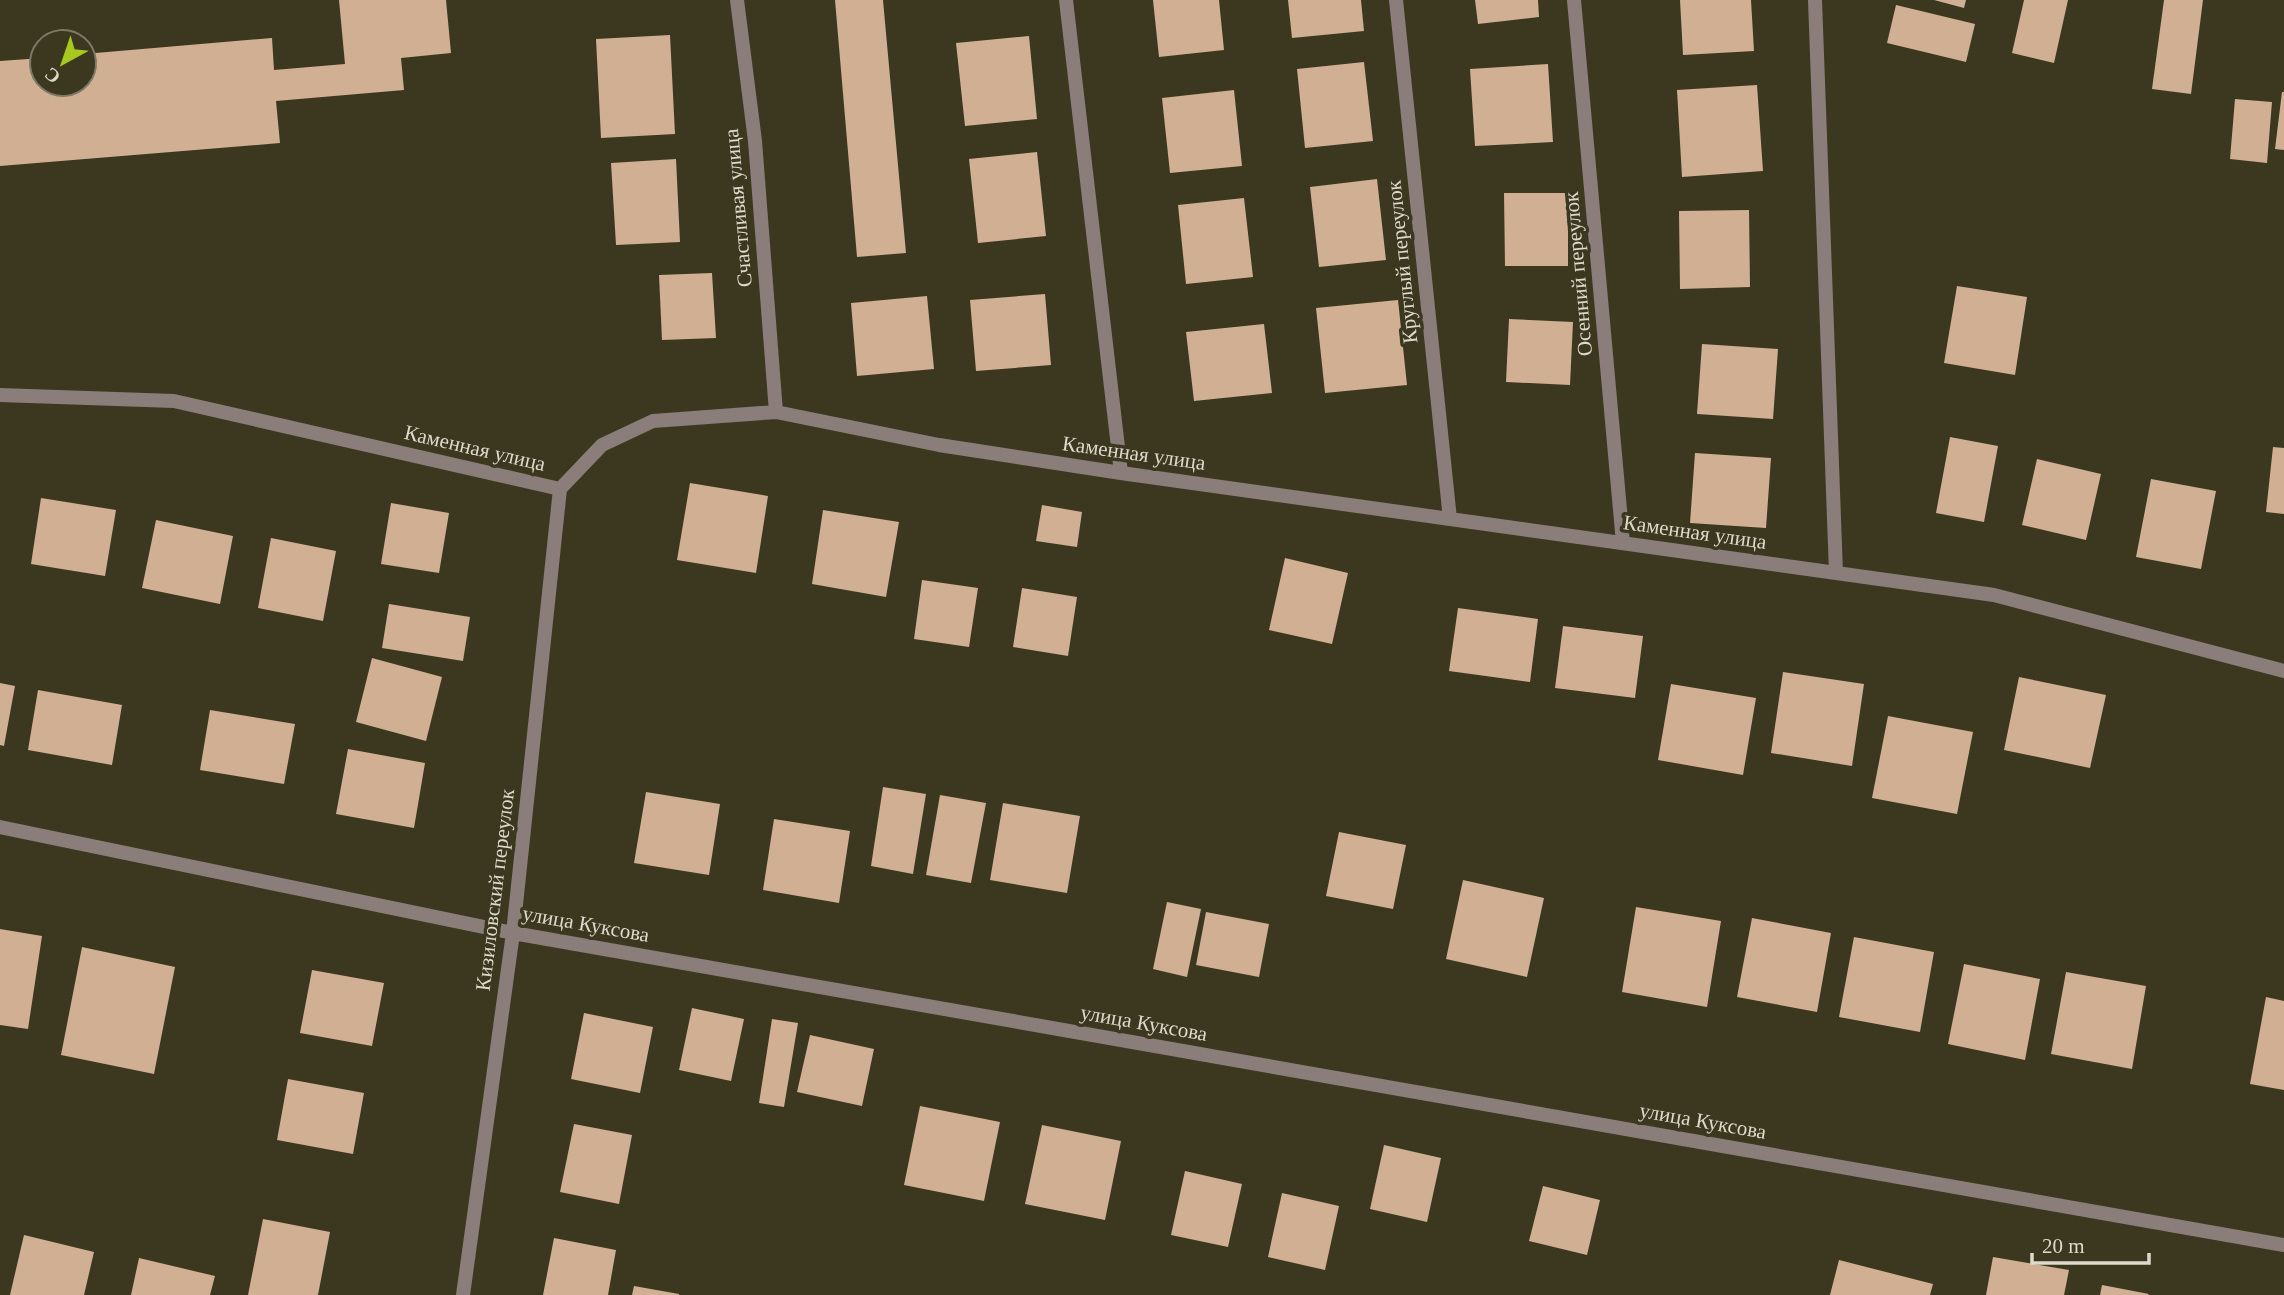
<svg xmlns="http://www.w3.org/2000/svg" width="2284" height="1295" viewBox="0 0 2284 1295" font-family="Georgia,serif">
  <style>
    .building { fill: #d0af93 }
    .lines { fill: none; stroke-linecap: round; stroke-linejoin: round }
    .street { stroke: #8b7e7a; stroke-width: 14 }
    .labels { text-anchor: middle; stroke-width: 7; stroke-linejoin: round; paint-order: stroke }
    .street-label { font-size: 21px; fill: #dddacc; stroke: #3c3820 }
  </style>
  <rect width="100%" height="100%" fill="#3c3820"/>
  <path class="building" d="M 339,0 L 446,0 L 451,53 L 401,58 L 404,90 L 276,101 L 280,143 L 0,166 L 0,61 L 42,58 L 42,84 L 84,84 L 84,54 L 272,38 L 274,70 L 345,64 Z
    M 835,0 L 883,0 L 906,253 L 857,257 Z
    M 1153,0 L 1219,0 L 1224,50 L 1159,57 Z
    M 1288,0 L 1361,0 L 1364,31 L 1292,38 Z
    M 1475,0 L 1538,0 L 1539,17 L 1478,24 Z
    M 1680,0 L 1751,0 L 1754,51 L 1683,55 Z
    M 1934,0 L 1966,0 L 1964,8 Z
    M 2024,0 L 2068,0 L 2054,63 L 2012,53 Z
    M 2164,0 L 2203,0 L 2191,94 L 2152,89 Z
    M 1896,5 L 1975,24 L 1966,62 L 1887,43 Z
    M 670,35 L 675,134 L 601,138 L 596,39 Z
    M 1029,36 L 1037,119 L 965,126 L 956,43 Z
    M 1364,62 L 1373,141 L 1305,148 L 1297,69 Z
    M 1548,64 L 1553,142 L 1475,146 L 1470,69 Z
    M 1757,85 L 1763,171 L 1682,177 L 1677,90 Z
    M 1234,90 L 1242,166 L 1170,173 L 1162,98 Z
    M 2282,92 L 2284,92 L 2284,150 L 2275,149 Z
    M 2235,99 L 2272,102 L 2267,163 L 2230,159 Z
    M 1037,152 L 1046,236 L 978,243 L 969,159 Z
    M 676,159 L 680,242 L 616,245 L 611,163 Z
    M 1377,179 L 1386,260 L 1319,267 L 1310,187 Z
    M 1504,193 L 1568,193 L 1568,266 L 1505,266 Z
    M 1244,198 L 1253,277 L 1186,284 L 1178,205 Z
    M 1749,210 L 1750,287 L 1680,289 L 1679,211 Z
    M 712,273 L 716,338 L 662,340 L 659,275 Z
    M 1957,286 L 2027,297 L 2015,375 L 1944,363 Z
    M 1045,294 L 1051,365 L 976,371 L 970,300 Z
    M 927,296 L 934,369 L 857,376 L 851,303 Z
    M 1398,300 L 1407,385 L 1325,393 L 1316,308 Z
    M 1509,319 L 1573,322 L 1570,385 L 1506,382 Z
    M 1264,324 L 1272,393 L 1194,401 L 1186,332 Z
    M 1702,344 L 1778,349 L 1773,419 L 1697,414 Z
    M 1950,437 L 1998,446 L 1984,522 L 1936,513 Z
    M 2273,447 L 2284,448 L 2284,514 L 2266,512 Z
    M 1695,453 L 1771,458 L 1766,528 L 1690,523 Z
    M 2037,459 L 2101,474 L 2086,540 L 2022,525 Z
    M 2151,479 L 2216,491 L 2201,569 L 2136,557 Z
    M 690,483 L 768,496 L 756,573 L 677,560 Z
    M 41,498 L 116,510 L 105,576 L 31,564 Z
    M 391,503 L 449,513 L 439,573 L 381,564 Z
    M 1042,505 L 1082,512 L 1077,547 L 1036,541 Z
    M 823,510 L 899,522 L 886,597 L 812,584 Z
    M 156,520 L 233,536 L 220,604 L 142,588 Z
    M 271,538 L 336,551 L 323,621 L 258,608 Z
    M 1285,558 L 1348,573 L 1332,644 L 1269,630 Z
    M 922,580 L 978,588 L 969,647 L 914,639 Z
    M 1022,588 L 1077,597 L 1068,656 L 1013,647 Z
    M 389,604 L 470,617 L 463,661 L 382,648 Z
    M 1458,608 L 1538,619 L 1530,682 L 1449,671 Z
    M 1563,626 L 1643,636 L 1635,698 L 1555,688 Z
    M 372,658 L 442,677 L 426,741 L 356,722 Z
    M 1783,672 L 1864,684 L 1852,766 L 1771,753 Z
    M 2019,677 L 2106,695 L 2090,768 L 2004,750 Z
    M 0,683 L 15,686 L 4,746 L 0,745 Z
    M 1671,684 L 1756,698 L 1743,775 L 1658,760 Z
    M 38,690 L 122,705 L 112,765 L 28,750 Z
    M 210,710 L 295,724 L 284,784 L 200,770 Z
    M 1888,716 L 1973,732 L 1957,814 L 1872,798 Z
    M 348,749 L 425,763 L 414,828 L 336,814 Z
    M 883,787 L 926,794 L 913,874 L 871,866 Z
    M 646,792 L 720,804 L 709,875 L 634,863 Z
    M 940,795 L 986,803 L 971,883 L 926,875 Z
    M 1003,803 L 1080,816 L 1067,893 L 990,880 Z
    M 774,819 L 850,831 L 839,903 L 763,890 Z
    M 1339,832 L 1406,845 L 1393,909 L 1326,896 Z
    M 1463,880 L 1544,898 L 1527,977 L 1446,959 Z
    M 1167,902 L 1201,909 L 1187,977 L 1153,969 Z
    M 1636,907 L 1721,921 L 1707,1007 L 1622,992 Z
    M 1206,912 L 1269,924 L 1259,977 L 1196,965 Z
    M 1752,918 L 1831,933 L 1817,1012 L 1737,997 Z
    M 0,929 L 42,936 L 28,1029 L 0,1025 Z
    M 1854,937 L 1934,952 L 1920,1032 L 1839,1017 Z
    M 82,947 L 175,967 L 154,1074 L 61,1055 Z
    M 1964,964 L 2040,979 L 2025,1060 L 1948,1044 Z
    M 312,970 L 384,983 L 372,1046 L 300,1033 Z
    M 2066,972 L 2146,986 L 2132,1069 L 2051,1054 Z
    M 2266,997 L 2284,1001 L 2284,1090 L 2250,1084 Z
    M 692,1008 L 744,1019 L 731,1081 L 679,1070 Z
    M 584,1013 L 653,1027 L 640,1093 L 571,1079 Z
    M 772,1019 L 798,1023 L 784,1107 L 759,1103 Z
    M 810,1035 L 874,1049 L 862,1106 L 797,1092 Z
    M 288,1079 L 364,1093 L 353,1154 L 277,1140 Z
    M 920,1106 L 1000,1122 L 984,1201 L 904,1185 Z
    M 574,1124 L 632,1135 L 619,1204 L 560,1192 Z
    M 1042,1125 L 1121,1141 L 1105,1220 L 1025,1204 Z
    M 1384,1145 L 1441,1158 L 1427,1222 L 1370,1209 Z
    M 1185,1171 L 1242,1184 L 1228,1247 L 1171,1235 Z
    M 1543,1186 L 1600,1200 L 1587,1255 L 1529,1241 Z
    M 1282,1193 L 1339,1206 L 1325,1270 L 1268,1257 Z
    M 263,1219 L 330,1232 L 318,1295 L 248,1295 Z
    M 24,1235 L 94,1252 L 84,1295 L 10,1295 Z
    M 554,1238 L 616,1250 L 608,1295 L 543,1295 Z
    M 1993,1257 L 2069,1270 L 2064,1295 L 1986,1295 Z
    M 139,1258 L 215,1276 L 210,1295 L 131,1295 Z
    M 1839,1260 L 1933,1284 L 1930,1295 L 1830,1295 Z
    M 2102,1285 L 2149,1294 L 2148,1295 L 2100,1295 Z
    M 634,1286 L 679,1294 L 679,1295 L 632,1295 Z"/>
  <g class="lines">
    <path class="street" d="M 737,0 L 755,141 L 776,412
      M 1066,0 L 1121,473
      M 1396,0 L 1450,519
      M 1574,0 L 1623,543
      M 1815,0 L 1836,573
      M 0,395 L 174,401 L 560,489 L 602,445 L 653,421 L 776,412 L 939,445 L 1121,473 L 1994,595 L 2284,671
      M 0,827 L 513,933 L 2284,1245
      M 463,1295 L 513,933 L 560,489"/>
  </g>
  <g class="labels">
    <g class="street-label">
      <text transform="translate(738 208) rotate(-95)" y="7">Счастливая улица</text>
      <text transform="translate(1402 262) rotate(-96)" y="7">Круглый переулок</text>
      <text transform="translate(1578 274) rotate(-95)" y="7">Осенний переулок</text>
      <text transform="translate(475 448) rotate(13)" y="7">Каменная улица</text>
      <text transform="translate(1134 453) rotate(8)" y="7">Каменная улица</text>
      <text transform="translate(1695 532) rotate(8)" y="7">Каменная улица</text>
      <text transform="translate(495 890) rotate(-83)" y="7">Кизиловский переулок</text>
      <text transform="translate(586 924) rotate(10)" y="7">улица Куксова</text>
      <text transform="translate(1144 1023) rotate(10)" y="7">улица Куксова</text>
      <text transform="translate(1703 1121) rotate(10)" y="7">улица Куксова</text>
    </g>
  </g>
  <g transform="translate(63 63) rotate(220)"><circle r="33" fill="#3c3820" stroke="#7c7965" stroke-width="2"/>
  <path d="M0-5L12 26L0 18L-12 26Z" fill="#a7c81f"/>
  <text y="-10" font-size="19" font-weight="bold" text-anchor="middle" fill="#dddacc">С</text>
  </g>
  <path d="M2032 1253v10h117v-10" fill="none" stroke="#dddacc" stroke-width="3.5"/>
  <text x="2042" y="1253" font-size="21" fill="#dddacc" stroke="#3c3820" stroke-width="5" paint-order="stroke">20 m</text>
</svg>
